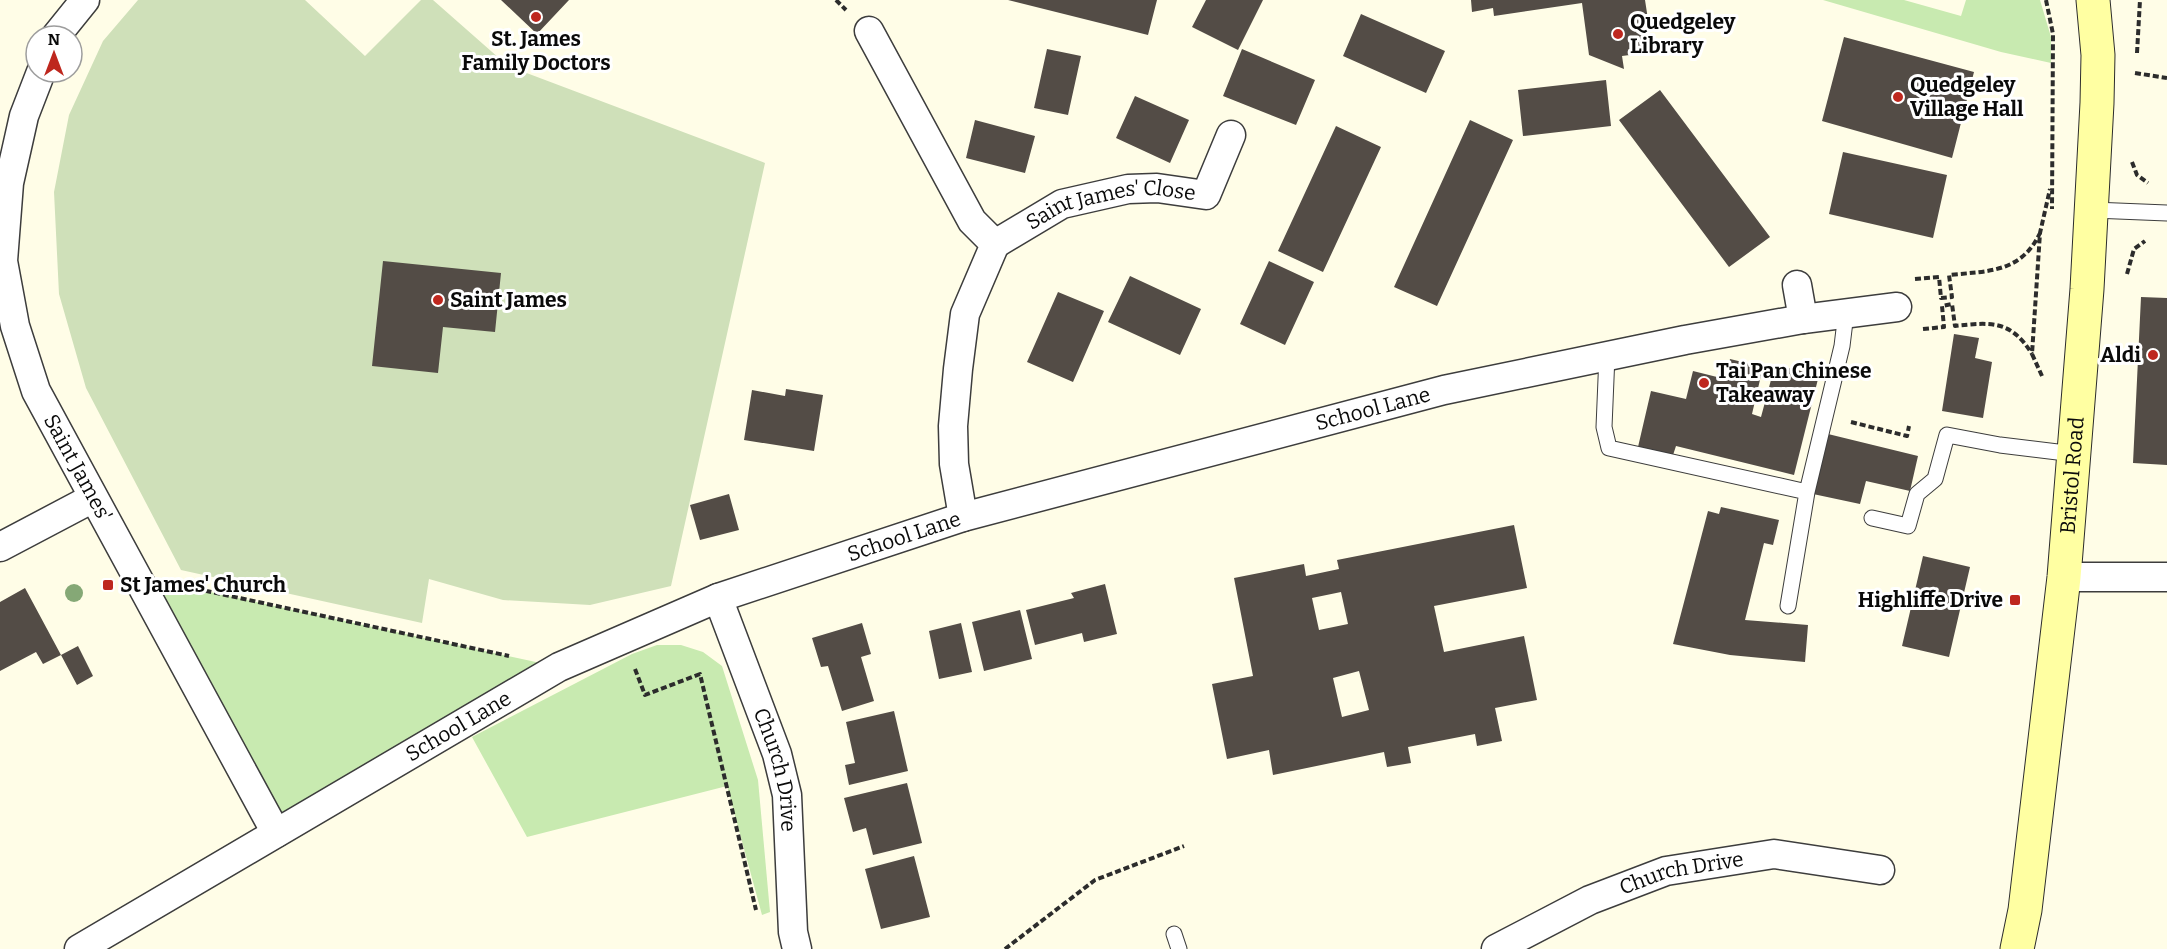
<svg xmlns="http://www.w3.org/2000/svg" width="2167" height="949" viewBox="0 0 2167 949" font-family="Bitter,serif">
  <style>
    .green { fill: #c8eab0 }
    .cemetery { fill: #cfe0b9 }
    .building { fill: #534c46; fill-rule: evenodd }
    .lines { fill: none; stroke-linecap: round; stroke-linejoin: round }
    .service-casing { stroke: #3d3d3d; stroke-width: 17 }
    .minor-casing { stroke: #3d3d3d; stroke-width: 31 }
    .secondary-casing { stroke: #2c2c2c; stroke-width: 35 }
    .path { stroke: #2c2c2c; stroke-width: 4; stroke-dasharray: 6 3; stroke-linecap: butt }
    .service { stroke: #fff; stroke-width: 15 }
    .minor { stroke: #fff; stroke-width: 28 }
    .secondary { stroke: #ffffa2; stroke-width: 33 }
    .tree { fill: #85a876 }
    .poi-dot { fill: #be271e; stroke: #fff; stroke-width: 2 }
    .labels { text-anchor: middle; stroke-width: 6; stroke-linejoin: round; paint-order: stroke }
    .poi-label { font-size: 21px; font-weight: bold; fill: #0a0a0a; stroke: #fff; text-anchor: start }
    .street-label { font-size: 21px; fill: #0a0a0a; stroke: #fff }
  </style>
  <rect width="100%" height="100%" fill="#fffde7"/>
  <path class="green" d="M 1823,0 L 1904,0 L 1961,16 L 1966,0 L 2040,0 L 2051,37 L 2051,63 L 2001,52 Z
    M 135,576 L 559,667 L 276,833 Z
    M 657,645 L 681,645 L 703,652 L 722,666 L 758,780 L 770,912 L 762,915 L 727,786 L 527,837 L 472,737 L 632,654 Z"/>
  <path class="cemetery" d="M 138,0 L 305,0 L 365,56 L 421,0 L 433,0 L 508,66 L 765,163 L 671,586 L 590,605 L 503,600 L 429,579 L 422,623 L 181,570 L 86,388 L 59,294 L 54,192 L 69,115 L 103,41 Z"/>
  <path class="building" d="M 501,0 L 569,0 L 537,34 Z
    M 1008,0 L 1157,0 L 1148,35 Z
    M 1206,0 L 1263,0 L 1238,50 L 1192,27 Z
    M 1471,0 L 1645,0 L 1653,52 L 1622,56 L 1624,69 L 1589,55 L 1582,3 L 1494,16 L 1493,8 L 1472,12 Z
    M 1361,14 L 1445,51 L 1426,93 L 1343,56 Z
    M 1844,37 L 1974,72 L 1952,158 L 1822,121 Z
    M 1047,49 L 1081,56 L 1068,115 L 1034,108 Z
    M 1242,49 L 1315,80 L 1296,125 L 1223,96 Z
    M 1606,80 L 1611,126 L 1523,136 L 1518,90 Z
    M 1660,90 L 1770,237 L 1729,267 L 1619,120 Z
    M 1135,96 L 1189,120 L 1170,163 L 1116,138 Z
    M 975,120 L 1035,136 L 1025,173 L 966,158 Z
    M 1470,120 L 1513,140 L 1437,306 L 1394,287 Z
    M 1336,126 L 1381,147 L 1323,272 L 1278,251 Z
    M 1843,152 L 1947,175 L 1933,238 L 1829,214 Z
    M 383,261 L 501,273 L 495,332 L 443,327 L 438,373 L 372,366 Z
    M 1269,261 L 1314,282 L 1285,345 L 1240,324 Z
    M 1130,276 L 1201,309 L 1180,355 L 1108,322 Z
    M 1058,292 L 1104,311 L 1073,382 L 1027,362 Z
    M 2141,297 L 2167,298 L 2167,465 L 2133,463 Z
    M 1954,334 L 1979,338 L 1975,358 L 1992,362 L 1983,418 L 1942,411 Z
    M 1730,359 L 1763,367 L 1752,414 L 1761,417 L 1775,365 L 1819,375 L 1794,475 L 1676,446 L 1673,455 L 1638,447 L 1651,391 L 1686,399 L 1693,371 L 1725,379 Z
    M 786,389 L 823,395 L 814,451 L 744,440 L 752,390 L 785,396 Z
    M 1828,434 L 1918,456 L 1910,491 L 1866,481 L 1860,504 L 1813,494 Z
    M 729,494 L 739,530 L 700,540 L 690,505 Z
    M 1721,507 L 1779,520 L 1773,545 L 1764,543 L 1745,620 L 1808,625 L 1805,662 L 1730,655 L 1673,644 L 1708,511 L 1719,514 Z
    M 1514,525 L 1527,588 L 1434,606 L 1444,652 L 1524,636 L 1537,700 L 1495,708 L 1502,741 L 1477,746 L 1475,734 L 1408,747 L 1411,763 L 1387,767 L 1384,752 L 1273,775 L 1269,750 L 1227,759 L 1212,684 L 1253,676 L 1234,578 L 1304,564 L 1306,576 L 1339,569 L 1337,560 ZM 1341,592 L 1348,624 L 1319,630 L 1312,598 ZM 1359,671 L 1369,710 L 1342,717 L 1333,678 Z
    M 1923,556 L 1970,567 L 1949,657 L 1902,646 Z
    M 1105,584 L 1117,634 L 1084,642 L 1082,633 L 1035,645 L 1026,610 L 1074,598 L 1071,593 Z
    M 25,588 L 61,655 L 78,646 L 93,676 L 77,685 L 61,655 L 43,664 L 36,652 L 0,671 L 0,602 Z
    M 1020,610 L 1032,659 L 984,671 L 972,622 Z
    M 862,623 L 871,654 L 861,657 L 874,701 L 842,711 L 828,666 L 821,667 L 812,638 Z
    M 961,623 L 972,672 L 939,679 L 929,631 Z
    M 894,711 L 908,771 L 849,785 L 845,765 L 855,763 L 846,722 Z
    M 907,783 L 922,843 L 873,855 L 866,828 L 853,832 L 844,798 Z
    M 914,856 L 930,917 L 881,929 L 865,869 Z"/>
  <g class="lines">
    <defs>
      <path id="service" d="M 2093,210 L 2167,213
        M 1607,355 L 1604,427 L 1609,448 L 1807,492
        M 1872,518 L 1908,526 L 1917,494 L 1935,479 L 1947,435 L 2000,445 L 2074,454
        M 1788,606 L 1807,492 L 1842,346 L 1846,313
        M 1174,934 L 1179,949"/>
      <g id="minor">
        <path d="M 869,31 L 972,221 L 995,244 L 965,314 L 958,369 L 953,426 L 954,464 L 963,517"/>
        <path d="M 56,36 L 85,0"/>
        <path id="s1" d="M 41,72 L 24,116 L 9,183 L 3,261 L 15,326 L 36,391 L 276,833"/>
        <path id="s2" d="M 995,244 L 1062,204 L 1128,189 L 1157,188 L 1206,195 L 1231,135"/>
        <path d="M 1797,285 L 1803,319"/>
        <path d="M 0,547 L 93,498"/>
        <path d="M 2064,577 L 2167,577"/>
        <path id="s3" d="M 718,598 L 777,754 L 787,795 L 793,932 L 797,949"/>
        <path id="s4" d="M 79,949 L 559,667 L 718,598 L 963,517 L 1444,390 L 1685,340 L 1803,319 L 1897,307"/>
        <path id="s5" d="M 1496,949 L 1590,900 L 1666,871 L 1774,854 L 1880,870"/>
      </g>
      <g id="secondary">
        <path id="s6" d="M 2017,949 L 2025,910 L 2064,577 L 2087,289 L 2097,103 L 2098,55 L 2093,0"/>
      </g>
    </defs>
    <use href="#service" class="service-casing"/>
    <use href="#minor" class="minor-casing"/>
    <use href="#secondary" class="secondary-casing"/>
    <path class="path" d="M 836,0 L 846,10
      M 2046,0 L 2053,34 L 2052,209
      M 2137,53 L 2140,0
      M 2135,73 L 2167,78
      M 2132,162 L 2137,175 L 2148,183
      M 2127,274 L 2134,249 L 2145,241
      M 1915,279 L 1939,277 L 1941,298 L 1952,297 L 1949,275 C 1988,271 2021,273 2040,233
      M 1923,329 L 1944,327 L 1942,306 L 1952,304 L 1955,326 C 1991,322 2011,320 2032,354
      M 2042,376 L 2032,354 L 2040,233 L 2050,189
      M 1851,422 L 1907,436 L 1909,426
      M 179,585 L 509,656
      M 635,669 L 645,695 L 700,674 L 756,910
      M 1005,949 L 1095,880 L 1184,846"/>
    <use href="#service" class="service"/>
    <use href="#minor" class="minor"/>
    <use href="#secondary" class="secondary"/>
  </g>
  <circle class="tree" cx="74" cy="593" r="9"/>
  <g class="poi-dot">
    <circle cx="536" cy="17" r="6"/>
    <circle cx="1618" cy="34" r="6"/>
    <circle cx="1898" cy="97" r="6"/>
    <circle cx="438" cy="300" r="6"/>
    <circle cx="2153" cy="355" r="6"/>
    <circle cx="1704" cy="383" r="6"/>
    <rect x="102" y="579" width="12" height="12" rx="3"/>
    <rect x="2009" y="594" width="12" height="12" rx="3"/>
  </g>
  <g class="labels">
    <g class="poi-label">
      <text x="1630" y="29">Quedgeley<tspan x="1630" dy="24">Library</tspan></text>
      <text x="536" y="46" text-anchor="middle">St. James<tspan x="536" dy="24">Family Doctors</tspan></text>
      <text x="1910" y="92">Quedgeley<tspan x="1910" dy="24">Village Hall</tspan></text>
      <text x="450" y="307">Saint James</text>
      <text x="2141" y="362" text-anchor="end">Aldi</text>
      <text x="1716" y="378">Tai Pan Chinese<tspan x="1716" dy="24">Takeaway</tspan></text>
      <text x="120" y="592">St James' Church</text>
      <text x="2003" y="607" text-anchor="end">Highliffe Drive</text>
    </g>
    <g class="street-label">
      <text dy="7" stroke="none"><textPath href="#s2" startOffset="126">Saint James' Close</textPath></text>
      <text dy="7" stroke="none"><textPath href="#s4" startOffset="1412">School Lane</textPath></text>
      <text dy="7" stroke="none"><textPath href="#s1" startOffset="416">Saint James'</textPath></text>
      <text dy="7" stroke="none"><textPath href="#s6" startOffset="477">Bristol Road</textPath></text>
      <text dy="7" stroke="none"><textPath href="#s4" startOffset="926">School Lane</textPath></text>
      <text dy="7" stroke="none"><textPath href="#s4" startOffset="440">School Lane</textPath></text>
      <text dy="7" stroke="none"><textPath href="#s3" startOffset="182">Church Drive</textPath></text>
      <text dy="7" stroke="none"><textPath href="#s5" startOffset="202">Church Drive</textPath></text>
    </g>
  </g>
  <g transform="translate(54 54)"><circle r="28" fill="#ffffff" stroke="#9d9d9d" stroke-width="1.5"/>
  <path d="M0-4.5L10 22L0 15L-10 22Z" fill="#be271e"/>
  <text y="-9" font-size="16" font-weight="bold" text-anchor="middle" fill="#0a0a0a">N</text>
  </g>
</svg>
